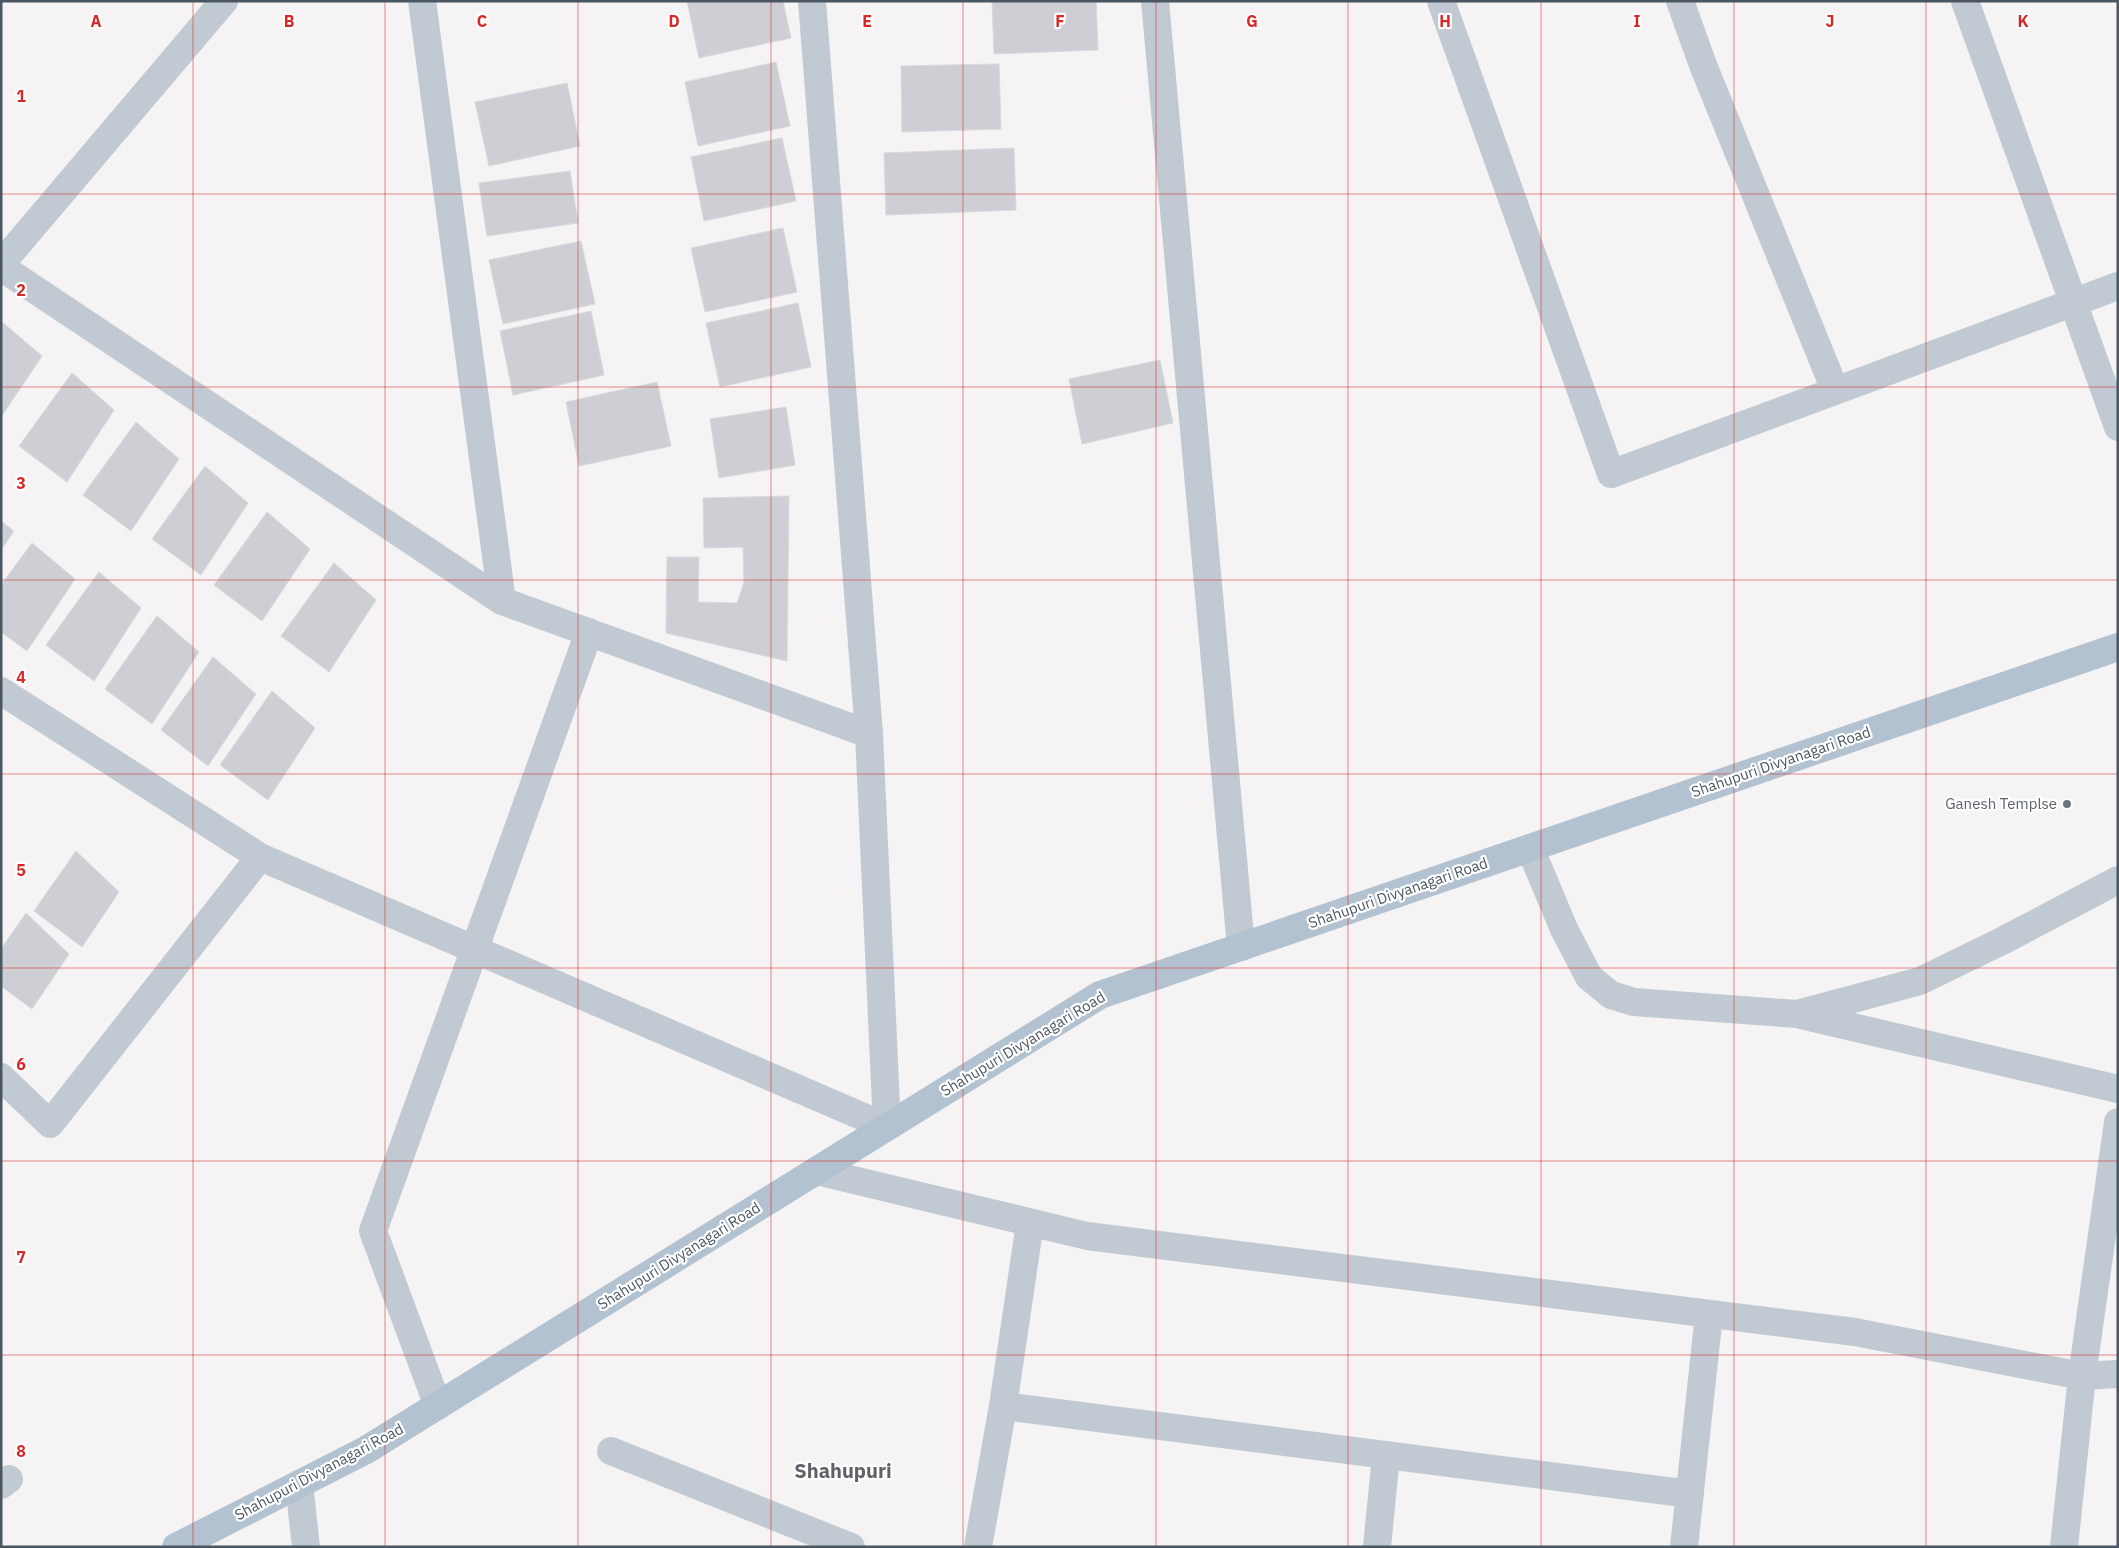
<svg xmlns="http://www.w3.org/2000/svg" width="2119" height="1548" viewBox="0 0 2119 1548" font-family="'IBM Plex Sans',sans-serif">
  <style>
    .building { fill: #cdcfd5; stroke: #d7d9de }
    .lines { fill: none; stroke-linecap: round; stroke-linejoin: round }
    .minor { stroke: #c1cad2; stroke-width: 28 }
    .major { stroke: #b3c2d1; stroke-width: 28 }
    .grid { fill: none; stroke: #d62828; stroke-width: 1; stroke-opacity: 0.55 }
    .worship-dot { fill: #6b7280; stroke: #fff; stroke-width: 2 }
    .labels { text-anchor: middle; stroke-width: 4.5; stroke-linejoin: round; paint-order: stroke }
    .street-label { font-size: 15px; fill: #4a5661; stroke: #fff }
    .worship-label { font-size: 15px; fill: #5b616d; stroke: #fff; text-anchor: end }
    .district-label { font-size: 20px; font-weight: bold; fill: #5f6368; stroke: #fff }
    .grid-label { font-size: 16px; text-anchor: middle; font-weight: bold; fill: #d62828; stroke: #fff; stroke-width: 4.5; stroke-linejoin: round; paint-order: stroke }
  </style>
  <rect width="100%" height="100%" fill="#f5f3f3"/>
  <path class="building" d="M 687,1 L 783,1 L 791,38 L 699,58 Z
    M 992,1 L 1096,1 L 1098,50 L 994,54 Z
    M 776,62 L 790,126 L 698,146 L 685,82 Z
    M 999,64 L 1001,129 L 902,132 L 901,66 Z
    M 567,83 L 580,146 L 489,166 L 475,102 Z
    M 782,138 L 796,201 L 704,221 L 691,157 Z
    M 1014,148 L 1016,210 L 886,215 L 884,153 Z
    M 570,171 L 578,223 L 487,236 L 479,183 Z
    M 783,228 L 797,292 L 705,312 L 691,248 Z
    M 581,241 L 595,304 L 503,324 L 489,260 Z
    M 798,303 L 811,367 L 720,387 L 706,323 Z
    M 591,311 L 604,375 L 513,395 L 500,331 Z
    M 1,321 L 42,356 L 1,417 Z
    M 1160,360 L 1173,423 L 1082,444 L 1069,379 Z
    M 72,373 L 114,410 L 67,482 L 19,446 Z
    M 657,382 L 671,446 L 579,466 L 566,402 Z
    M 786,407 L 795,465 L 719,478 L 710,419 Z
    M 136,422 L 179,459 L 131,531 L 83,495 Z
    M 205,466 L 248,503 L 201,575 L 152,539 Z
    M 789,496 L 787,661 L 666,633 L 667,557 L 699,557 L 698,602 L 737,603 L 744,582 L 743,547 L 704,548 L 703,498 Z
    M 267,512 L 310,549 L 262,621 L 214,585 Z
    M 1,521 L 14,531 L 1,550 Z
    M 32,543 L 75,579 L 27,651 L 1,632 L 1,585 Z
    M 334,563 L 376,600 L 329,672 L 281,636 Z
    M 99,572 L 141,608 L 94,681 L 46,645 Z
    M 157,616 L 199,652 L 152,724 L 105,689 Z
    M 213,657 L 256,694 L 208,766 L 161,730 Z
    M 272,691 L 315,728 L 268,800 L 220,765 Z
    M 76,851 L 119,892 L 82,947 L 34,911 Z
    M 26,913 L 69,954 L 32,1009 L 1,986 L 1,949 Z"/>
  <g class="lines">
    <path class="minor" d="M 422,1 L 502,601
      M 1155,1 L 1241,947
      M 1441,1 L 1611,474 L 2118,286
      M 1680,1 L 1703,65 L 1835,390
      M 1965,1 L 2118,427
      M 1,264 L 224,1
      M 1,267 L 502,601 L 869,734
      M 1,691 L 260,857 L 887,1127 L 869,734 L 812,1
      M 1530,848 L 1564,929 L 1589,977 L 1611,995 L 1634,1002 L 1797,1014 L 1920,981 L 2004,940 L 2118,880
      M 1801,1015 L 2118,1089
      M 1,1077 L 50,1124 L 260,857
      M 2118,1122 L 2082,1376 L 2118,1374
      M 816,1171 L 1087,1236 L 1855,1332 L 2082,1376 L 2064,1547
      M 1030,1223 L 1003,1406 L 1690,1494
      M 438,1406 L 373,1231 L 589,632
      M 611,1451 L 851,1547
      M 299,1484 L 306,1547
      M 1,1485 L 9,1479
      M 978,1547 L 1003,1406
      M 1377,1547 L 1386,1455
      M 1684,1547 L 1709,1314"/>
    <path class="major" d="M 176,1547 L 366,1450 L 1100,995 L 2118,647"/>
  </g>
  <path class="grid" d="M 193,1 L 193,1547M 385,1 L 385,1547M 578,1 L 578,1547M 771,1 L 771,1547M 963,1 L 963,1547M 1156,1 L 1156,1547M 1348,1 L 1348,1547M 1541,1 L 1541,1547M 1734,1 L 1734,1547M 1926,1 L 1926,1547M 1,194 L 2118,194M 1,387 L 2118,387M 1,580 L 2118,580M 1,774 L 2118,774M 1,968 L 2118,968M 1,1161 L 2118,1161M 1,1355 L 2118,1355"/>
  <circle class="worship-dot" cx="2067" cy="804" r="5"/>
  <g class="labels">
    <g class="street-label">
      <text transform="translate(1781 762) rotate(-19)" y="5">Shahupuri Divyanagari Road</text>
      <text transform="translate(1398 893) rotate(-19)" y="5">Shahupuri Divyanagari Road</text>
      <text transform="translate(1023 1044) rotate(-31)" y="5">Shahupuri Divyanagari Road</text>
      <text transform="translate(679 1256) rotate(-32)" y="5">Shahupuri Divyanagari Road</text>
      <text transform="translate(319 1472) rotate(-28)" y="5">Shahupuri Divyanagari Road</text>
    </g>
    <g class="worship-label">
      <text x="2057" y="809">Ganesh Templse</text>
    </g>
    <g class="district-label">
      <text x="843" y="1478">Shahupuri</text>
    </g>
  </g>
  <g class="grid-label">
    <text x="96" y="27">A</text>
    <text x="289" y="27">B</text>
    <text x="482" y="27">C</text>
    <text x="674" y="27">D</text>
    <text x="867" y="27">E</text>
    <text x="1060" y="27">F</text>
    <text x="1252" y="27">G</text>
    <text x="1445" y="27">H</text>
    <text x="1637" y="27">I</text>
    <text x="1830" y="27">J</text>
    <text x="2023" y="27">K</text>
    <text x="21" y="102">1</text>
    <text x="21" y="296">2</text>
    <text x="21" y="489">3</text>
    <text x="21" y="683">4</text>
    <text x="21" y="876">5</text>
    <text x="21" y="1070">6</text>
    <text x="21" y="1263">7</text>
    <text x="21" y="1457">8</text>
  </g>
  <rect width="2119" height="1548" fill="none" stroke="#4a5661" stroke-width="5"/>
</svg>
